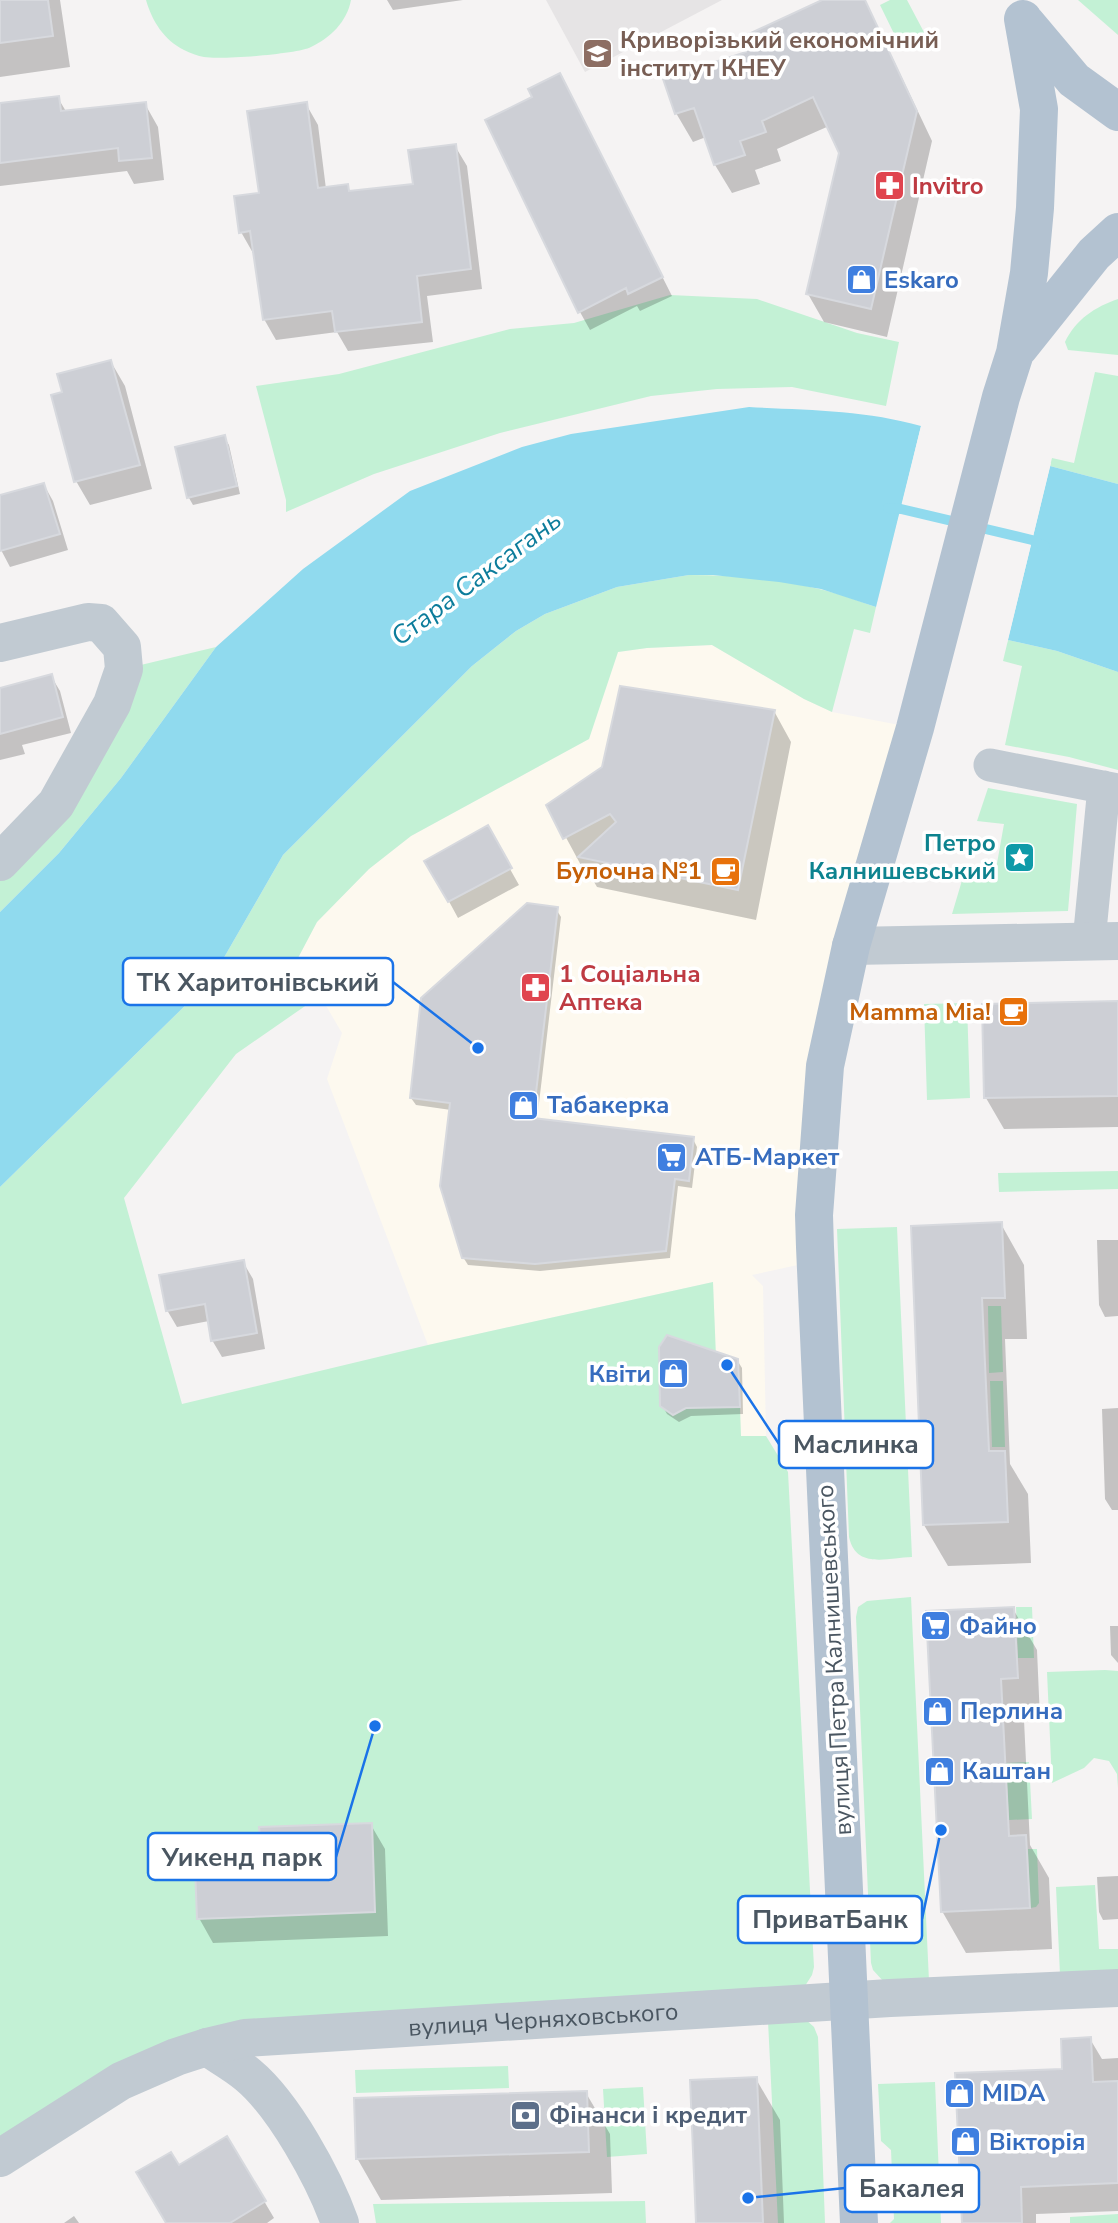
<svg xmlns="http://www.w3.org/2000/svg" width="1118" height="2223" viewBox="0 0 1118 2223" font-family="'Nunito Sans',sans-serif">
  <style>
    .commercial { fill: #fdf9ef }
    .education { fill: #e6e4e5 }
    .green { fill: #c3f1d5; fill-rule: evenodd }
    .water { fill: #90daee }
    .pier { fill: #f5f3f3 }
    .shadow { fill: #0003 }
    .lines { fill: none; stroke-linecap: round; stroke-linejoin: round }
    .stream { stroke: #90daee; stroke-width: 10 }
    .building { fill: #cdcfd5; stroke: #d7d9de; stroke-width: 2 }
    .pedestrian { stroke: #c1cad2; stroke-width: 33 }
    .minor { stroke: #c1cad2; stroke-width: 38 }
    .primary { stroke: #b3c2d1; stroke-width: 38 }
    .labels { text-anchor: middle; stroke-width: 7; stroke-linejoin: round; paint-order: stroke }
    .education-label { font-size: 24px; font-weight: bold; fill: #785e54; stroke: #fff; text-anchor: start }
    .health-label { font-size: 24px; font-weight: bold; fill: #be3a42; stroke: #fff; text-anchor: start }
    .shop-label { font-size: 24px; font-weight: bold; fill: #366cbe; stroke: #fff; text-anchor: start }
    .culture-label { font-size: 24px; font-weight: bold; fill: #0d838f; stroke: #fff; text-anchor: end }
    .food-label { font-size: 24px; font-weight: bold; fill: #c56008; stroke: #fff; text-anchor: end }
    .street-label { font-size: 24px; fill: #4a5661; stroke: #fff }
    .service-label { font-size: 24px; font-weight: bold; fill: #4e5e75; stroke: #fff; text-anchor: start }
    .water-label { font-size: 26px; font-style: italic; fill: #0c7c9b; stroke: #fff }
    .leader { fill: none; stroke: #1a73e8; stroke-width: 2.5 }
    .callout-dot { fill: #1a73e8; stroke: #fff; stroke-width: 2.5 }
    .callout { fill: #fff; stroke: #1a73e8; stroke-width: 2.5 }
    .callout-label { font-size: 26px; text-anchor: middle; font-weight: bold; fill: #4a5661 }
  </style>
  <rect width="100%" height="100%" fill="#f5f3f3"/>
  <path class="commercial" d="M 712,645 L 804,699 L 832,712 L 915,728 L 851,946 L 816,1261 L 752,1275 L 763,1286 L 766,1436 L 741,1436 L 717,1408 L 713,1282 L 428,1345 L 327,1079 L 342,1033 L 298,958 L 317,922 L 369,869 L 411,836 L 589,739 L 618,652 L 647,648 Z"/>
  <path class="education" d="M 546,0 L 722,0 L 585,72 Z"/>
  <path class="green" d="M 146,0 L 351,0 C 347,22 330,38 311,47 C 298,54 220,60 204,57 C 198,56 190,53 184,50 C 164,40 152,21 146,0 Z
    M 890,0 L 907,0 L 926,36 L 901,48 L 880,5 Z
    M 1078,0 L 1118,0 L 1118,35 Z
    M 670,295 L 757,299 L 857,333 L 899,342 L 886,406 L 792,387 L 717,389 L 651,396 L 500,433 L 374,474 L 286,512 L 286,500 L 256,386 L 339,374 L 510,329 L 574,323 Z
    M 1118,299 L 1118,355 L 1068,350 L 1065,342 C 1076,319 1095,307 1118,299 Z
    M 1095,372 L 1118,376 L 1118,484 L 1050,466 L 1052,458 L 1074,463 Z
    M 689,575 C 732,575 777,579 819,589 C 838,593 858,601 876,607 L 870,633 L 854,629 L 832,712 L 804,699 L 712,645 L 647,648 L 618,652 L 589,739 L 411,836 L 369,869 L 317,922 L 298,958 L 321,995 L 236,1054 L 124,1198 L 182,1404 L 428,1345 L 713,1282 L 718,1407 L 740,1407 L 741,1436 L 766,1436 L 788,1472 L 814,1967 L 812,1975 L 805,1986 L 243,2021 L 0,2144 L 0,1187 L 198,993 L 222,961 L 283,855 L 472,666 L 516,631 L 545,614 L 617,587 ZM 371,1823 L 375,1912 L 197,1919 L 260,1837 L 260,1827 Z
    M 1008,640 L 1057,651 L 1118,672 L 1118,770 L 1069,757 L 1005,745 L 1022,666 L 1003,661 Z
    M 216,647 L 121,778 L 59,853 L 0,912 L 0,862 L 124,669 Z
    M 988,788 L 1077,804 L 1068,911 L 952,914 L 966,867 L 996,869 L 1004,824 L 977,821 Z
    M 967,1003 L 970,1098 L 927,1100 L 924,1004 Z
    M 1118,1171 L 1118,1189 L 999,1192 L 998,1173 Z
    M 897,1227 L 912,1557 C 886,1558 856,1569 849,1537 L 837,1229 Z
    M 988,1306 L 1001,1306 L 1003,1372 L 989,1373 Z
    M 990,1381 L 1003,1381 L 1005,1447 L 992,1447 Z
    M 911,1597 L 929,1981 L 884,1982 L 873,1970 L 871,1963 L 856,1617 L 858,1607 L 867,1601 Z
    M 1016,1607 L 1032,1607 L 1034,1658 L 1018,1658 Z
    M 1105,1670 L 1118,1671 L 1118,1788 L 1117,1774 L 1109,1761 L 1094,1758 L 1084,1768 L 1052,1783 L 1047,1672 Z
    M 1029,1762 L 1032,1819 L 1009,1820 L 1006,1763 Z
    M 1028,1849 L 1037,1849 L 1039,1903 L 1036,1907 L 1030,1908 Z
    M 1095,1885 L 1099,1949 L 1118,1949 L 1118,1972 L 1060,1975 L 1056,1887 Z
    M 805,2019 L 814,2027 L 818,2037 L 825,2223 L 778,2223 L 768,2021 Z
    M 508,2066 L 509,2088 L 356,2093 L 355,2070 Z
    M 935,2082 L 941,2223 L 890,2223 L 894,2219 L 891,2150 L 881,2141 L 878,2084 Z
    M 643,2087 L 647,2154 L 607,2157 L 603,2089 Z
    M 645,2201 L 646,2223 L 376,2223 L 373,2204 Z
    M 1118,2214 L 1118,2223 L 1070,2223 L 1070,2217 Z"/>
  <path class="water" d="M 749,407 C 806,410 866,410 921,426 L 876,607 L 821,589 L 779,582 L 713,575 L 689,575 L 617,587 L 545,614 L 516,631 L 472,666 L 283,855 L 222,961 L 198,993 L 0,1187 L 0,912 L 59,853 L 121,778 L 216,647 L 303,569 L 410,491 L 522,447 L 571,434 Z
    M 1050,466 L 1118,484 L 1118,672 L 1057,651 L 1008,640 Z"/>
  <path class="pier" d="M 922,422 L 925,427 L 880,608 L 876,611 Z
    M 1048,463 L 1051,463 L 1007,643 L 1005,639 Z"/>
  <path class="shadow" d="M 0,0 L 60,0 L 70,67 L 0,77 Z
    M 387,0 L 463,0 L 393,10 Z
    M 826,0 L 865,0 L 932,141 L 887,337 L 824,322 L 808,294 L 841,152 L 829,126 L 777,149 L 781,161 L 755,170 L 760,184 L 732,193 L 715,165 L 706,137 L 693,142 L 676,113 L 748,53 Z
    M 58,98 L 67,113 L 145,104 L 158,127 L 164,180 L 134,184 L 127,171 L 0,186 L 0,105 Z
    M 306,104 L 318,125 L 326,189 L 347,186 L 351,193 L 415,185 L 455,146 L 467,166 L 482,289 L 427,296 L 433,342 L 348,351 L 337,332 L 276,340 L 264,319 L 255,252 L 253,253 L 241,232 Z
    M 614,181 L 672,296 L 640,311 L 637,306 L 590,330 L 580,312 Z
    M 111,362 L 125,386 L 152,489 L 90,505 L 76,481 L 64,393 Z
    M 224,437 L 229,445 L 240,494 L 193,505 L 189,498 L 177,448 Z
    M 44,485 L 53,501 L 68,550 L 10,567 L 0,548 L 0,497 Z
    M 51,676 L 60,691 L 71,733 L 22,745 L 25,754 L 0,760 L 0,690 Z
    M 774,711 L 791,742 L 756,920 L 597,887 L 586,868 L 583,869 L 549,806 Z
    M 487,828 L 519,885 L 458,918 L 427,861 Z
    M 556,909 L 561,917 L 537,1120 L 693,1139 L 697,1147 L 692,1188 L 678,1186 L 670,1258 L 540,1271 L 468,1265 L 463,1257 L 451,1110 L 416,1105 L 411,1098 Z
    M 1118,1003 L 1118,1127 L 1004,1129 L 986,1098 Z
    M 1001,1224 L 1024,1265 L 1027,1339 L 1005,1339 L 1010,1464 L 1028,1494 L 1031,1563 L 948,1566 L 924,1525 Z
    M 1097,1240 L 1118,1240 L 1118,1316 L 1105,1317 L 1099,1305 Z
    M 243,1262 L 253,1279 L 265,1349 L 222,1357 L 212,1340 L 209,1321 L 177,1327 L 167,1310 Z
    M 737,1360 L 742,1368 L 743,1414 L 691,1416 L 679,1422 L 667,1414 L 662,1405 Z
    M 1118,1408 L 1118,1510 L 1112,1510 L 1105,1499 L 1102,1409 Z
    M 1013,1609 L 1037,1650 L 1040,1719 L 1024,1720 L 1030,1845 L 1049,1878 L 1052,1949 L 966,1953 L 942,1911 Z
    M 1110,1626 L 1118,1626 L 1118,1663 L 1111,1655 Z
    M 371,1825 L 385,1849 L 388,1936 L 213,1943 L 199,1918 L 262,1839 Z
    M 1118,1876 L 1118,1919 L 1103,1920 L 1099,1912 L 1097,1877 Z
    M 1090,2039 L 1102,2059 L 1118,2058 L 1118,2211 L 1036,2214 L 1036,2223 L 963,2223 L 1064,2070 Z
    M 756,2079 L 780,2120 L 784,2223 L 698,2223 Z
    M 586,2093 L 610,2134 L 612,2193 L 381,2200 L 357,2158 Z
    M 227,2138 L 274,2218 L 267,2223 L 168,2223 L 178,2167 Z
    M 74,2216 L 79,2223 L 64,2223 Z"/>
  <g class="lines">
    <path class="stream" d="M 888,508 L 901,509 L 1032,540 L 1045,546"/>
  </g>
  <path class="building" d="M 0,0 L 48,0 L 53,36 L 0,43 Z
    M 822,0 L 865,0 L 917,111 L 871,309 L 806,294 L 839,153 L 813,97 L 762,121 L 766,132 L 740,141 L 745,155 L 714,165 L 694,108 L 675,114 L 663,79 L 746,52 L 740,38 Z
    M 560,73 L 663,277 L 628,294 L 626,288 L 578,313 L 485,120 L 532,97 L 528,89 Z
    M 59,96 L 61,111 L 146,102 L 152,158 L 119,161 L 118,148 L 0,163 L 0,103 Z
    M 307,102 L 318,188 L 348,184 L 349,191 L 413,184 L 408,150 L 456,144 L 471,269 L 417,276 L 422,322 L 335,332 L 332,311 L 263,320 L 250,231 L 239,233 L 234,196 L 259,193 L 247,111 Z
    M 111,360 L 140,465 L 74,482 L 51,395 L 62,392 L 57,374 Z
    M 225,435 L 237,486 L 187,498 L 175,447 Z
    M 44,483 L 60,534 L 0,551 L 0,495 Z
    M 52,674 L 63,717 L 0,734 L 0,688 Z
    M 620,686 L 775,710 L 738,890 L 578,857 L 616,822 L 610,814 L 563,839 L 546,805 L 602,767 Z
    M 488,825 L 512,868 L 448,902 L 424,861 Z
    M 527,903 L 558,907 L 533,1118 L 694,1137 L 689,1181 L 675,1179 L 666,1251 L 535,1264 L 462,1258 L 440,1186 L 450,1103 L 410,1098 L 421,998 Z
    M 1118,1001 L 1118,1096 L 984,1098 L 982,1004 Z
    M 1002,1222 L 1005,1298 L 982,1298 L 989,1451 L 1005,1451 L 1008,1522 L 923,1525 L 911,1226 Z
    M 244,1260 L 257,1333 L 211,1341 L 205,1304 L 166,1311 L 159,1275 Z
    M 667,1335 L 738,1359 L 740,1407 L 686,1408 L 673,1415 L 660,1406 L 659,1347 Z
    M 1014,1607 L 1018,1678 L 1001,1679 L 1009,1836 L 1026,1835 L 1030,1908 L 941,1912 L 926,1611 Z
    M 372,1823 L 375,1912 L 197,1919 L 194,1840 L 260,1837 L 259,1827 Z
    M 1091,2037 L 1093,2082 L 1118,2081 L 1118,2183 L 1021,2187 L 1022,2223 L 962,2223 L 955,2073 L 1062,2069 L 1061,2039 Z
    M 757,2077 L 763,2223 L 696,2223 L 690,2080 Z
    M 587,2091 L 589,2152 L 356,2159 L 354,2098 Z
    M 227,2136 L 266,2201 L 230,2223 L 166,2223 L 136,2172 L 171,2152 L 179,2165 Z"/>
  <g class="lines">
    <path class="pedestrian" d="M 990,765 L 1118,790
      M 1089,941 L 1104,787"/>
    <g class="minor">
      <path d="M 0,643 L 88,622 L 101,623 L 122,647 L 124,669 L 112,704 L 56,804 L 0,862"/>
      <path d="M 851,946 L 1118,941"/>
      <path d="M 207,2047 C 220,2056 235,2064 248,2075 C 284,2105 324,2178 340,2223"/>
      <path id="s1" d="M 0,2158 L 121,2081 L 176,2057 L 207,2047 L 245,2038 L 890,1998 L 1118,1988"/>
    </g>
    <path class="primary" d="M 1026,23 L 1074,80 L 1118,112
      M 1019,348 L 1094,254 L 1118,232
      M 859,2223 L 815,1247 L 814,1215 L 825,1066 L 851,946 L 915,728 L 1001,397 L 1015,353 L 1029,273 L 1035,208 L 1039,109 L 1023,19"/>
  </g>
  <defs>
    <symbol id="university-square" viewBox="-11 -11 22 22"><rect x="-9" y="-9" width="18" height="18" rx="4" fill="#8d6e63" stroke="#fff"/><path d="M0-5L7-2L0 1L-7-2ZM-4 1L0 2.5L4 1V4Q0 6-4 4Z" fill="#fff"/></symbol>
    <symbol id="pharmacy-square" viewBox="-11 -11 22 22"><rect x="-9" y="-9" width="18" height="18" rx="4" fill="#e0444e" stroke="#fff"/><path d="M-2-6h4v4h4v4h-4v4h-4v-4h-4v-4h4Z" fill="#fff"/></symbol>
    <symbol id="shop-square" viewBox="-11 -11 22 22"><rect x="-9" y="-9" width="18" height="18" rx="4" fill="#3f7fe0" stroke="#fff"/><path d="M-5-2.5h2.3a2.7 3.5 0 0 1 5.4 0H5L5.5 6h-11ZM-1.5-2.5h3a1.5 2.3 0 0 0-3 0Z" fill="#fff"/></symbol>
    <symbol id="sight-square" viewBox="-11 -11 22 22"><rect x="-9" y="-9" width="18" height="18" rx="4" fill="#0f9aa8" stroke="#fff"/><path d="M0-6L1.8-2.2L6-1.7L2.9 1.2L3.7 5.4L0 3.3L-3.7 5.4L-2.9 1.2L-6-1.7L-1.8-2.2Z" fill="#fff"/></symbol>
    <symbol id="cafe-square" viewBox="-11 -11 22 22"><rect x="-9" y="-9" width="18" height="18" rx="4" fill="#e8710a" stroke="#fff"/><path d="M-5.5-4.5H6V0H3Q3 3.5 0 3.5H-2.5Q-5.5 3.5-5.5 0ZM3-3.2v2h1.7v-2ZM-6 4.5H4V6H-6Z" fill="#fff"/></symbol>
    <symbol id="supermarket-square" viewBox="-11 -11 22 22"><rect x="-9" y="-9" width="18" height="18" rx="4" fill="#3f7fe0" stroke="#fff"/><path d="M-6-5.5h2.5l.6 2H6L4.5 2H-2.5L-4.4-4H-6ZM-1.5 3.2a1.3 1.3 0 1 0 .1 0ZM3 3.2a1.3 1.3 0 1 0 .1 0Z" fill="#fff"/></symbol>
    <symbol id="bank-square" viewBox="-11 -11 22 22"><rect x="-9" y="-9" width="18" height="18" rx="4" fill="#5c6f8a" stroke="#fff"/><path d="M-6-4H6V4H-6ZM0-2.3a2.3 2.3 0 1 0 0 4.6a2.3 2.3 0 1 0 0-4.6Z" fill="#fff"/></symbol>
  </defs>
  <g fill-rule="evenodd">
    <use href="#university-square" x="580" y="36" width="35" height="35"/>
    <use href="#pharmacy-square" x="872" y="168" width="35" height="35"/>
    <use href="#shop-square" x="844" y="262" width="35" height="35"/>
    <use href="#sight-square" x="1002" y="840" width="35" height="35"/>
    <use href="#cafe-square" x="708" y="854" width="35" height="35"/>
    <use href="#pharmacy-square" x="518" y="970" width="35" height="35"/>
    <use href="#cafe-square" x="996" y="994" width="35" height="35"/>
    <use href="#shop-square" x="506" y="1088" width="35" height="35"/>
    <use href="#supermarket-square" x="654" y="1140" width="35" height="35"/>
    <use href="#shop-square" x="656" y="1356" width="35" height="35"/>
    <use href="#supermarket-square" x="918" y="1608" width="35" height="35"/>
    <use href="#shop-square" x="920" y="1694" width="35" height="35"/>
    <use href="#shop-square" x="922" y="1754" width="35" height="35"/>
    <use href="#shop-square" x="942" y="2076" width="35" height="35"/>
    <use href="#bank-square" x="508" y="2098" width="35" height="35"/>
    <use href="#shop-square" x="948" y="2124" width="35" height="35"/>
  </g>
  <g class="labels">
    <g class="education-label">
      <text x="620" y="48">Криворізький економічний<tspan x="620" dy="28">інститут КНЕУ</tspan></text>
    </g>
    <g class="health-label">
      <text x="912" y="194">Invitro</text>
      <text x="559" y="982">1 Соціальна<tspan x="559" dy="28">Аптека</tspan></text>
    </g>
    <g class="shop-label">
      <text x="884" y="288">Eskaro</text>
      <text x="547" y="1113">Табакерка</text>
      <text x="695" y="1165">АТБ-Маркет</text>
      <text x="651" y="1382" text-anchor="end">Квіти</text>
      <text x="959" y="1634">Файно</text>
      <text x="960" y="1719">Перлина</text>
      <text x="962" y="1779">Каштан</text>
      <text x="982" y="2101">MIDA</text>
      <text x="989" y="2150">Вікторія</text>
    </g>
    <g class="culture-label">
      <text x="996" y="851">Петро<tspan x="996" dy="28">Калнишевський</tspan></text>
    </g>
    <g class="food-label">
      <text x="702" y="879">Булочна №1</text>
      <text x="991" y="1020">Mamma Mia!</text>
    </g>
    <g class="street-label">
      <text transform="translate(834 1660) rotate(-93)" y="8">вулиця Петра Калнишевського</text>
      <text dy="8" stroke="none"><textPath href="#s1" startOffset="574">вулиця Черняховського</textPath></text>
    </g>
    <g class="service-label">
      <text x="549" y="2123">Фінанси і кредит</text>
    </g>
    <g class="water-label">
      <text transform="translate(476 578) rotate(-37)" y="9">Стара Саксагань</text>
    </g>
  </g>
  <path class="leader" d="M478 1048L393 982M727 1365L779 1444M375 1726L336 1857M941 1830L922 1919M748 2198L845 2188"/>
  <g class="callout-dot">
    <circle cx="478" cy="1048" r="7"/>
    <circle cx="727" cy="1365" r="7"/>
    <circle cx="375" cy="1726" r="7"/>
    <circle cx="941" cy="1830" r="7"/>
    <circle cx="748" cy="2198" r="7"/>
  </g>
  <g class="callout">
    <rect x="123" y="958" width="270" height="47" rx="7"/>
    <rect x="779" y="1421" width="154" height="47" rx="7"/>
    <rect x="148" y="1833" width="188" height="47" rx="7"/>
    <rect x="738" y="1896" width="184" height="47" rx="7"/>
    <rect x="845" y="2165" width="134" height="47" rx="7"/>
  </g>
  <g class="callout-label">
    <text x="258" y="991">ТК Харитонівський</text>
    <text x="856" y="1453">Маслинка</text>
    <text x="242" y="1866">Уикенд парк</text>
    <text x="830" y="1928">ПриватБанк</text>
    <text x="912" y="2197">Бакалея</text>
  </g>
</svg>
